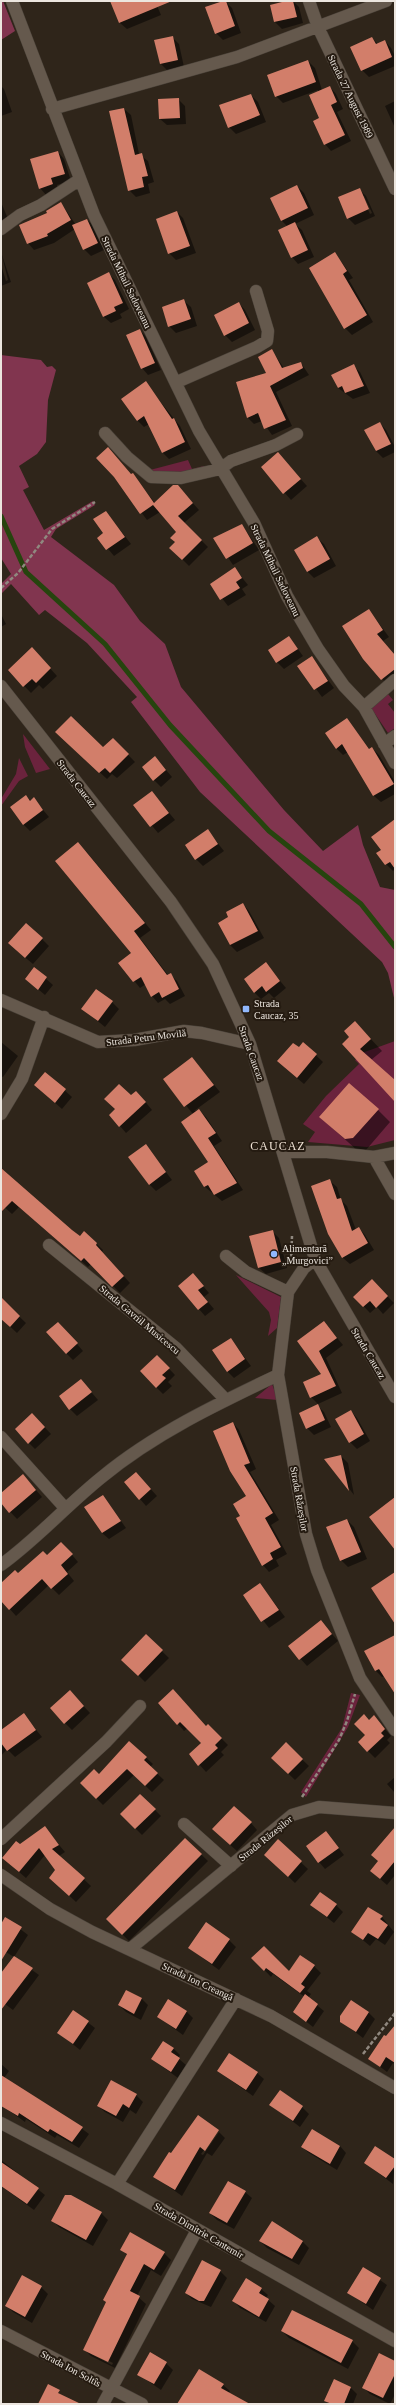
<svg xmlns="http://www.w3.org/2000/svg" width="396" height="2405" viewBox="0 0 396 2405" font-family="'Times New Roman',serif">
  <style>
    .green { fill: #6b233d }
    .forest { fill: #81354f }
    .shadow { fill: #0007; fill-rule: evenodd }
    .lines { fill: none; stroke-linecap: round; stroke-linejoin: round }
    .stream { stroke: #26440e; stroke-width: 5 }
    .building { fill: #d27e6a }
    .minor-casing { stroke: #4a4239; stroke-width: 13 }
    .path { stroke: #90887f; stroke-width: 2.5; stroke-dasharray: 4 2; stroke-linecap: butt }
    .minor { stroke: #65594d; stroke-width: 12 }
    .poi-dot { fill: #91b8fd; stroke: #251b11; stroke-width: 1.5 }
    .labels { text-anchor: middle; stroke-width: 4; stroke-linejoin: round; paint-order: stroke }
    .street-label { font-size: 10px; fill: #ece6df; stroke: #251b11 }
    .poi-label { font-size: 10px; fill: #ece6df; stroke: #251b11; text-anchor: start }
    .quarter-label { font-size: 12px; letter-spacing: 1px; fill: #efe2d4; stroke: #251b11 }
  </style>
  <rect width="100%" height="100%" fill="#2f251a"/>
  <path class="green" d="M 188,460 L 192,469 L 204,466 L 206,469 L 193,473 L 152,474 L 150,470 Z
    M 388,694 L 393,700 L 388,704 L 395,713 L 395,728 L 388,733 L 371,708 Z
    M 23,734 L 50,769 L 36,773 L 25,747 Z
    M 19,758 L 28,776 L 19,781 L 1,806 L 1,799 L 16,774 Z
    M 1,915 L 2,918 L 2,967 L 1,966 Z
    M 395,1041 L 395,1140 L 367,1147 L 308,1142 L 315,1132 L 303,1124 L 326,1096 L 359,1064 L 355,1060 L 362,1053 Z
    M 236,1275 L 281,1297 L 277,1328 L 268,1336 L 271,1320 L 269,1312 Z
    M 272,1384 L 278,1400 L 255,1398 Z
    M 351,1693 L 360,1695 L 348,1727 L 306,1797 L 301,1792 L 342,1728 Z"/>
  <path class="forest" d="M 1,1 L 3,1 L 15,31 L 1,40 Z
    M 1,355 L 41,360 L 47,367 L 52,366 L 56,370 L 48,400 L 46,442 L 37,454 L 19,466 L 29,487 L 23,490 L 44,530 L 93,501 L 95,505 L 56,529 L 51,537 L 114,585 L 140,621 L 165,644 L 181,687 L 284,810 L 323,851 L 358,825 L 363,845 L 380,887 L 395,890 L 395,1002 L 388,973 L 382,962 L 200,792 L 131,702 L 137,697 L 87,643 L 45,610 L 39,615 L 11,584 L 1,594 L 1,584 L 11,574 L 1,558 Z"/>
  <path class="shadow" d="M 111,1 L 155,1 L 161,15 L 127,29 L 120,23 Z
    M 225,1 L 232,8 L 241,33 L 223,40 L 216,33 Z
    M 293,1 L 299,7 L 303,23 L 282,29 L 275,22 L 271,6 Z
    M 172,37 L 179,44 L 184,67 L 168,71 L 161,64 L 155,41 Z
    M 372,38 L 378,44 L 385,41 L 391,48 L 395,56 L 395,66 L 369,77 L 362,70 Z
    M 308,61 L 315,68 L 322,90 L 330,87 L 336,94 L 343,109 L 337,112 L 351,141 L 331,151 L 325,144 L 318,90 L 283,103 L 276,96 Z
    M 1,86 L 4,89 L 12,112 L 1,116 Z
    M 251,95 L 258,102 L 266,122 L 236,134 L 229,127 Z
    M 178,99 L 185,106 L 186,124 L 167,125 L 160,119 Z
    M 395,101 L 395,128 L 385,106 Z
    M 124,109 L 131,115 L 139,154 L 148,161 L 154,182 L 148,184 L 150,193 L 136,197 L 129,190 Z
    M 58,152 L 64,159 L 71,181 L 57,185 L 59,191 L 46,195 L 40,188 Z
    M 297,186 L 304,193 L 314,215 L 295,224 L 302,230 L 314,257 L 298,264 L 292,257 L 288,227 L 282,221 Z
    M 359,189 L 366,196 L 375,216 L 355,225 L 348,218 ZM 362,196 L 364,196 L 372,213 L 370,214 Z
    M 1,202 L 8,219 L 1,222 Z
    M 61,203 L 76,225 L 87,220 L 94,226 L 104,250 L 91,256 L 84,249 L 75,229 L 54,243 L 34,250 L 28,243 L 48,214 Z
    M 177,212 L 183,218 L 196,253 L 176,260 L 169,253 Z
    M 1,252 L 11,282 L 1,286 L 1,265 L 6,281 L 8,280 Z
    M 335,253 L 353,278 L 349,280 L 373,322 L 352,335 L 345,328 Z
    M 109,274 L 115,280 L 129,309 L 120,314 L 122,318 L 111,323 L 104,317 L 88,284 Z
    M 184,301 L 191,307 L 197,326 L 176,333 L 169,326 Z
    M 239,303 L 245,310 L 255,330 L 232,342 L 225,335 Z
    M 140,330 L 146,337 L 161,370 L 148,375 L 142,368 Z
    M 272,351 L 284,368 L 301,363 L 309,375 L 276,392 L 292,426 L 272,435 L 262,421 L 254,424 L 248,418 L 267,373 Z
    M 353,366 L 360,372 L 370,393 L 353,399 L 338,388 L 332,375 Z
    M 145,383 L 180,426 L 191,449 L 169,459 L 163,453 L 149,424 L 144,427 L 137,420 Z
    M 380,423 L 386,430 L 395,447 L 395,452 L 383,458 L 376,451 L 366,430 Z
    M 278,454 L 307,486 L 291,500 L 262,467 Z
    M 132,474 L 155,503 L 184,493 L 199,510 L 184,523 L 208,547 L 189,566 L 171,548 L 177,543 L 178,532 L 160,512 L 147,520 L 115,477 Z
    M 106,512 L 131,544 L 114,556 L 99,538 L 105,534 Z
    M 242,525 L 259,550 L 233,565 L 215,538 Z
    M 317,538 L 324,544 L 336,566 L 314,578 L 307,571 Z
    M 235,569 L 248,585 L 242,589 L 246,595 L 228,606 L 211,584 Z
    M 369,610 L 389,637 L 383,641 L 395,655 L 395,681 L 389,686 L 364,659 Z
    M 1,614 L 6,624 L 1,627 Z
    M 289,637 L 303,656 L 284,669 L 277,662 Z
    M 38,655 L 57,676 L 43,689 L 39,685 L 31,693 L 9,670 Z
    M 311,657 L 334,688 L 322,697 L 299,666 Z
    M 347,719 L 370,750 L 372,748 L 379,755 L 395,782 L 395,794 L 381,802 L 374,796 L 348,752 L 343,755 L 336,748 Z
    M 63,738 L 103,749 L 113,739 L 135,762 L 117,778 L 112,774 L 107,779 Z
    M 155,757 L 172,777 L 161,787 L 154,780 Z
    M 152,792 L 175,820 L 158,833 L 135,805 Z
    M 26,796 L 31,801 L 34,799 L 49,817 L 30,831 L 23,824 Z
    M 395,820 L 395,869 L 393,871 L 386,864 L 382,850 Z
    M 208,831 L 224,851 L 203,866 L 196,859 Z
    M 85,850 L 151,930 L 140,938 L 168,975 L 170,974 L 177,981 L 185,996 L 170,1004 L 165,999 L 158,1003 L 152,996 L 146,984 L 140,988 L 120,963 L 132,953 Z
    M 243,904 L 249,911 L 264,938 L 237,952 L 230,945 L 230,918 Z
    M 42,939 L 49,946 L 33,964 L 16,950 Z
    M 266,964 L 286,988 L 274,998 L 269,993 L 261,999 L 254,992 Z
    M 34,968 L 53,985 L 45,995 L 26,979 Z
    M 112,1002 L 119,1009 L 105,1027 L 83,1009 Z
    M 355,1022 L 382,1051 L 371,1060 L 395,1081 L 395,1100 L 351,1037 Z
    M 1,1042 L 18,1056 L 3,1077 L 1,1076 Z
    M 303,1043 L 323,1062 L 304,1084 L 285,1068 Z
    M 192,1058 L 220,1092 L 194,1111 L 199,1110 L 206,1117 L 222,1141 L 214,1146 L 243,1190 L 222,1201 L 205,1187 L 196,1172 L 210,1163 L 193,1114 L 164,1079 Z
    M 45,1073 L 72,1097 L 62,1109 L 35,1085 Z
    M 131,1097 L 143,1099 L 152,1110 L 126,1133 L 120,1126 L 117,1110 Z
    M 378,1110 L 390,1122 L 366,1150 L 358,1151 L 320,1117 Z
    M 146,1146 L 172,1180 L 156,1191 L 149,1184 Z
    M 1,1169 L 71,1230 L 80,1237 L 84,1232 L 103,1250 L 102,1252 L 130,1283 L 120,1293 L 91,1264 L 88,1267 L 19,1207 L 12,1214 L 1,1204 Z
    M 330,1181 L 337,1187 L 341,1200 L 347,1206 L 356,1230 L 359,1228 L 365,1235 L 374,1250 L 350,1264 L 343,1258 L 329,1234 Z
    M 272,1231 L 279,1238 L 287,1268 L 266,1274 L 259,1268 L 251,1237 Z
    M 199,1281 L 209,1293 L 204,1297 L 214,1309 L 205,1316 L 179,1286 Z
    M 372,1281 L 394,1303 L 383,1314 L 377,1307 L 370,1313 L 355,1297 Z
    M 1,1299 L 26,1323 L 17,1333 L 1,1318 Z
    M 324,1322 L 343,1345 L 326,1358 L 342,1393 L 318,1404 L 311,1397 L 323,1374 L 298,1342 Z
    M 65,1330 L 83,1351 L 73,1360 L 66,1353 Z
    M 231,1339 L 251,1366 L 234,1378 L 227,1371 Z
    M 157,1356 L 175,1375 L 168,1382 L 172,1386 L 163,1394 L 156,1387 Z
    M 81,1380 L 98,1400 L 77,1416 L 70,1409 Z
    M 318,1406 L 324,1412 L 331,1427 L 314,1435 L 307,1428 Z
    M 351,1411 L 357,1418 L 370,1441 L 357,1449 L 350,1442 Z
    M 32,1414 L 51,1434 L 35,1449 L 29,1443 Z
    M 233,1423 L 239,1430 L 256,1469 L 250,1472 L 279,1520 L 271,1525 L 287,1554 L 276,1560 L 279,1566 L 269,1572 L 263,1565 L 241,1516 L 248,1497 Z
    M 341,1456 L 348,1463 L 354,1495 L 326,1459 Z
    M 136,1473 L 157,1496 L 146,1506 L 140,1499 Z
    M 29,1482 L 42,1497 L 17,1519 L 1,1502 L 1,1494 Z
    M 103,1496 L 126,1528 L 109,1539 L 102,1533 Z
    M 347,1520 L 354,1527 L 367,1559 L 348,1567 L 341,1560 Z
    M 68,1550 L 78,1562 L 67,1572 L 74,1581 L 59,1595 L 49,1585 L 16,1616 L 1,1599 L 1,1584 L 47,1556 Z
    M 260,1584 L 285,1617 L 269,1628 L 244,1596 Z
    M 321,1621 L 338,1641 L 307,1666 L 290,1647 Z
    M 146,1636 L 169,1658 L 145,1682 L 123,1660 Z
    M 395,1637 L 395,1692 L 385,1676 L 382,1677 L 376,1671 Z
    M 173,1690 L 207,1727 L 208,1725 L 228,1745 L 221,1752 L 224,1755 L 206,1772 L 190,1754 L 203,1743 L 188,1728 L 184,1731 L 178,1724 Z
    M 76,1698 L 90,1713 L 72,1730 L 65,1723 Z
    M 24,1715 L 42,1737 L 15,1757 L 7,1749 L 1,1756 L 1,1731 Z
    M 374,1716 L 391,1736 L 387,1740 L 390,1743 L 375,1758 L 359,1742 L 367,1735 L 369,1721 Z
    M 129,1742 L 153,1764 L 150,1767 L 164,1780 L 152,1792 L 134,1775 L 103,1805 L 81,1783 L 99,1775 Z
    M 286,1744 L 309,1766 L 295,1780 L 272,1758 Z
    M 395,1777 L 395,1793 L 387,1784 Z
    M 140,1795 L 161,1816 L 142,1835 L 121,1814 Z
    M 251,1823 L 257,1830 L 237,1851 L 220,1836 Z
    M 44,1827 L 65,1852 L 59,1856 L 91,1886 L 76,1902 L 57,1884 L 57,1870 L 45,1855 L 26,1878 L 3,1858 Z
    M 326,1832 L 344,1855 L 325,1869 L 319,1862 Z
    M 185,1839 L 208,1861 L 129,1941 L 107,1919 Z
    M 395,1840 L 395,1875 L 387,1885 L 371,1871 Z
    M 278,1841 L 308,1869 L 295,1883 L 272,1861 Z
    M 311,1905 L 336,1905 L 343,1912 L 334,1923 Z
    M 369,1908 L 382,1917 L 394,1932 L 385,1945 L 376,1939 L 370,1946 L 353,1932 Z
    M 6,1918 L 28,1935 L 14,1957 L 39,1975 L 13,2010 L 1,2001 L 1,1975 L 14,1957 L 1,1949 L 1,1926 Z
    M 229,1940 L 236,1947 L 219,1970 L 189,1948 Z
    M 253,1958 L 289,1973 L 314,1966 L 321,1973 L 307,1991 L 311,1994 L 308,1998 L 324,2011 L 313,2027 L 294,2012 L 305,1997 L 273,1974 L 271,1977 Z
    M 126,1991 L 142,1999 L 148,2005 L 141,2020 L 126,2012 L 119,2005 Z
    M 73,2011 L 95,2028 L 80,2050 L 59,2033 Z
    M 186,2011 L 193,2018 L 183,2035 L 158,2017 Z
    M 368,2012 L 375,2019 L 363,2038 L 341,2021 Z
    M 395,2026 L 395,2064 L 393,2063 L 387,2072 L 370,2059 Z
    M 173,2048 L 180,2055 L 178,2058 L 186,2065 L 178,2078 L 152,2059 Z
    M 1,2064 L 9,2071 L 4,2078 L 61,2113 L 89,2134 L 79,2148 L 57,2135 L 55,2138 L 26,2119 L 25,2122 L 1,2105 Z
    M 218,2071 L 257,2073 L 264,2079 L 253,2096 Z
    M 136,2095 L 143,2102 L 136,2114 L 130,2110 L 123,2122 L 105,2112 L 98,2106 Z
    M 271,2105 L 302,2107 L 309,2114 L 300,2127 Z
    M 218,2131 L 201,2154 L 203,2155 L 219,2132 L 225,2138 L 212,2156 L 207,2153 L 182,2196 L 155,2177 L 172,2155 Z
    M 340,2146 L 346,2153 L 337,2170 L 309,2153 L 302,2147 Z
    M 1,2160 L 45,2195 L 34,2210 L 1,2186 Z
    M 395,2160 L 393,2184 L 365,2163 Z
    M 245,2192 L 252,2198 L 234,2229 L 217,2220 L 210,2213 Z
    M 101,2213 L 108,2220 L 93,2246 L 59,2227 L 52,2220 Z
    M 260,2241 L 303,2242 L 309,2248 L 299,2265 L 267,2248 Z
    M 121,2249 L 164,2253 L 171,2260 L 161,2276 L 151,2270 L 137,2296 L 146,2304 L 115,2368 L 91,2356 L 84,2349 L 128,2256 ZM 91,2352 L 113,2363 L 112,2365 L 91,2354 Z
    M 363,2268 L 387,2285 L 373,2310 L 349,2293 Z
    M 220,2271 L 227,2278 L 211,2307 L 192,2299 L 186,2293 Z
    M 41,2287 L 48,2294 L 32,2323 L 13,2312 L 6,2305 Z
    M 261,2289 L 268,2295 L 266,2298 L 275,2306 L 266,2322 L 240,2308 L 234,2301 Z
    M 293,2311 L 352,2341 L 359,2348 L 348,2369 L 289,2338 L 282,2331 Z
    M 395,2362 L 395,2394 L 390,2404 L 370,2394 L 363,2387 Z
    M 166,2363 L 173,2370 L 161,2390 L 138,2374 Z
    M 223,2385 L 230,2391 L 229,2393 L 248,2404 L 184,2404 Z
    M 350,2387 L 357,2394 L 353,2404 L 329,2404 L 325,2400 Z"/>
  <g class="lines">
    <path class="stream" d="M 1,516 L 26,572 L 105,644 L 170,725 L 269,831 L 361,904 L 395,947"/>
  </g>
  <path class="building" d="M 110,1 L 172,1 L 119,23 Z
    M 223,1 L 226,1 L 235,26 L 215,34 L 205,7 Z
    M 286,1 L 293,1 L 297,17 L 274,22 L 270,5 Z
    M 173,36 L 178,60 L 160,64 L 154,40 Z
    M 372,37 L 376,44 L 385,40 L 392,57 L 361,71 L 350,47 Z
    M 308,60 L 316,82 L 275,97 L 267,75 Z
    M 330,86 L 337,102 L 331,105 L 345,135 L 324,145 L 313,121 L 319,118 L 309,95 Z
    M 251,94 L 260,115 L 228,128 L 219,105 Z
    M 179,98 L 180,118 L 159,119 L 158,99 Z
    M 124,108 L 135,155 L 142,153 L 148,176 L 142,177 L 144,187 L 128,191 L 109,111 Z
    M 58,151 L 65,174 L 51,178 L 53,184 L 39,189 L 30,159 Z
    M 297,185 L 308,208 L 281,221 L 270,198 Z
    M 360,188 L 369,209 L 347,219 L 338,197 Z
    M 61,202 L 71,220 L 47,234 L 48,236 L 27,244 L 19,225 L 47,213 L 46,211 Z
    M 177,211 L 190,246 L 168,254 L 156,219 Z
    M 87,219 L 98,243 L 83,250 L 72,225 Z
    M 295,222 L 308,250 L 291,258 L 278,230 Z
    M 335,252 L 347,271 L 343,274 L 367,315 L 344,329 L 309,268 Z
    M 109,272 L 123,303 L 114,307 L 116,311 L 103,317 L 87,283 Z
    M 184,299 L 191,319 L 168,327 L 162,307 Z
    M 239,302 L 249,323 L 224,336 L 214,315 Z
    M 140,329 L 155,363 L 141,369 L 126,335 Z
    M 272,349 L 282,368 L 301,362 L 303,368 L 270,386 L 286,420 L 264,429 L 258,413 L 247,418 L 236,382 L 266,373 L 258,357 Z
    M 354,364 L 364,386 L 345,393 L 342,386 L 338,388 L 331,375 Z
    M 146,381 L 172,419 L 174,418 L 185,442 L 162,453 L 144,416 L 137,421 L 121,399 Z
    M 380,422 L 391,444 L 376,451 L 364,430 Z
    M 108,447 L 131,474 L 133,473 L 154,503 L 173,485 L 178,485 L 193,503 L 178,516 L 202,540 L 182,560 L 169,548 L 175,542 L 170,538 L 176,532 L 153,505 L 140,514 L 114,477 L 96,458 Z
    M 278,452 L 301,479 L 283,494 L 261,467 Z
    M 106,511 L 125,537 L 106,550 L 97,538 L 103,533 L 93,519 Z
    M 242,524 L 253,543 L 226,559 L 213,538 Z
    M 317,536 L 330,559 L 307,572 L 294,550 Z
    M 235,567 L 242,578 L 236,582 L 240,588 L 220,600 L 210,584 Z
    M 369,609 L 383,630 L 377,634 L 395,655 L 395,669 L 381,680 L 363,659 L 342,626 Z
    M 289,636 L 298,649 L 276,663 L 268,650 Z
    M 32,647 L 51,668 L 36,683 L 32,679 L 23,687 L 8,670 Z
    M 312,656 L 328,681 L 314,690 L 297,666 Z
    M 71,716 L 103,747 L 113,738 L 129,754 L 110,773 L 105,768 L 99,773 L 55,732 Z
    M 347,718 L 369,749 L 372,747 L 394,784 L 373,796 L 342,744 L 336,749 L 325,733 Z
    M 155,756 L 166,770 L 153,781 L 142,767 Z
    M 152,791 L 169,813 L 150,827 L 133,805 Z
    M 26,795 L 30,801 L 34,797 L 43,810 L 23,825 L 10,807 Z
    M 395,819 L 395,869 L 390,862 L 385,865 L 376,853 L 381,850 L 371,837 Z
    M 208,829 L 218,844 L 195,860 L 185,845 Z
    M 78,842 L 145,923 L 134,931 L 167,975 L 171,973 L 179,989 L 162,998 L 159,992 L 151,997 L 141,977 L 133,982 L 118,963 L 131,953 L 55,861 Z
    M 243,903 L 258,931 L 230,945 L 218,923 L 228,917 L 226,912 Z
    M 26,923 L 43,938 L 25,958 L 8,943 Z
    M 266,962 L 280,981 L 266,992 L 262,986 L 254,993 L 244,979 Z
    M 34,967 L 47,977 L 38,990 L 25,979 Z
    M 96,989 L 113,1001 L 98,1021 L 81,1009 Z
    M 355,1021 L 371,1039 L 360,1049 L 395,1080 L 395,1102 L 342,1044 L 349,1037 L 344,1031 Z
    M 303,1042 L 317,1054 L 297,1078 L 277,1061 L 293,1043 L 299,1047 Z
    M 192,1057 L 214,1085 L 184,1107 L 163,1079 Z
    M 45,1072 L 66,1089 L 55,1103 L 34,1085 Z
    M 349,1083 L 379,1109 L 353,1138 L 345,1139 L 319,1117 Z
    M 119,1084 L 131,1095 L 136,1091 L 146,1102 L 119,1127 L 109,1115 L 115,1109 L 104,1099 Z
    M 199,1109 L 216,1133 L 208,1138 L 237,1183 L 214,1195 L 208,1185 L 204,1187 L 194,1171 L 208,1162 L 181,1122 Z
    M 146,1144 L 166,1172 L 149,1185 L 128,1157 Z
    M 1,1168 L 72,1230 L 80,1236 L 84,1231 L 97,1243 L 96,1245 L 124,1276 L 112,1287 L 84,1258 L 81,1261 L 12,1201 L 1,1212 Z
    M 330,1179 L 337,1199 L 341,1198 L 352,1231 L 359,1227 L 368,1243 L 342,1258 L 328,1234 L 311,1186 Z
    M 273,1230 L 281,1262 L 258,1268 L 249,1236 Z
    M 193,1273 L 204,1286 L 198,1290 L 208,1302 L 198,1310 L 178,1286 Z
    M 372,1279 L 388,1296 L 376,1308 L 370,1301 L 363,1307 L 353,1297 Z
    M 1,1297 L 20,1316 L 10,1327 L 1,1319 Z
    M 324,1321 L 337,1338 L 319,1351 L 336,1386 L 310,1398 L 303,1382 L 321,1374 L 297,1341 Z
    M 58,1322 L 78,1343 L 66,1354 L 46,1332 Z
    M 231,1338 L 245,1359 L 227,1372 L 212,1350 Z
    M 157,1355 L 170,1368 L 162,1375 L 166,1378 L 156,1388 L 140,1371 Z
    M 81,1379 L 92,1392 L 69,1410 L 59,1396 Z
    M 318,1404 L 325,1420 L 306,1429 L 299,1413 Z
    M 351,1410 L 364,1434 L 349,1443 L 335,1419 Z
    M 32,1413 L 45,1427 L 28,1444 L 15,1429 Z
    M 233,1422 L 250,1463 L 244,1465 L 273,1513 L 265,1518 L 281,1547 L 270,1553 L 273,1559 L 262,1566 L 236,1518 L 240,1516 L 233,1504 L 246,1496 L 230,1471 L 213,1431 Z
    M 341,1455 L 349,1491 L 324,1459 Z
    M 136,1472 L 151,1489 L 139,1500 L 124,1482 Z
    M 23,1474 L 36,1490 L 9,1513 L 1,1503 L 1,1493 Z
    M 103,1495 L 121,1521 L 102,1533 L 84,1507 Z
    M 395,1497 L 395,1550 L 369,1517 Z
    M 347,1519 L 361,1552 L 340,1561 L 326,1527 Z
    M 61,1542 L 73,1554 L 61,1565 L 68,1574 L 51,1589 L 42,1579 L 9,1610 L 1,1601 L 1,1583 L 15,1570 L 18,1573 L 43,1551 L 47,1555 Z
    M 395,1572 L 395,1624 L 371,1588 Z
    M 260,1583 L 279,1610 L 261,1622 L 243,1595 Z
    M 321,1620 L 332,1634 L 299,1660 L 288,1646 Z
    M 146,1634 L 163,1650 L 138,1676 L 121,1660 Z
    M 395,1635 L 395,1694 L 379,1669 L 375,1671 L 364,1651 Z
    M 173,1689 L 206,1726 L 208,1724 L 222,1738 L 215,1745 L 218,1748 L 198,1766 L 189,1754 L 201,1743 L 180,1722 L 177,1725 L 158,1703 Z
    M 70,1690 L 84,1706 L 64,1724 L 50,1708 Z
    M 24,1713 L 36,1730 L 7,1751 L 1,1743 L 1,1730 Z
    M 364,1714 L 369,1720 L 374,1715 L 385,1729 L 381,1733 L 384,1736 L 367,1752 L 358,1742 L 365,1735 L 354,1724 Z
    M 129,1741 L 147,1757 L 144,1760 L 158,1773 L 145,1786 L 127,1769 L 96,1799 L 80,1783 L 94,1769 L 99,1774 Z
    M 286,1742 L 303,1759 L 288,1774 L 271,1758 Z
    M 140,1794 L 156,1809 L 135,1829 L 120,1814 Z
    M 234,1806 L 252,1822 L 230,1845 L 212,1829 Z
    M 45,1826 L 59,1845 L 52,1849 L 85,1878 L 69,1896 L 49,1878 L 55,1870 L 39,1848 L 19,1872 L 2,1858 L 16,1841 L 20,1844 Z
    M 395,1827 L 395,1861 L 380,1879 L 370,1871 L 378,1861 L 371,1855 Z
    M 326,1831 L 339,1848 L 318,1863 L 306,1846 Z
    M 185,1838 L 202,1854 L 122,1935 L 106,1919 Z
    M 278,1839 L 302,1861 L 288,1877 L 264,1855 Z
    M 320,1892 L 337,1904 L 327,1917 L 310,1905 Z
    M 368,1907 L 383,1916 L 380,1919 L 388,1925 L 378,1939 L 368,1933 L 363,1940 L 351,1932 Z
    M 5,1917 L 22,1927 L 1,1961 L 1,1924 Z
    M 206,1922 L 230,1939 L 212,1964 L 188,1948 Z
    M 264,1946 L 289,1971 L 300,1955 L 315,1965 L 301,1984 L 305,1987 L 300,1993 L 266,1968 L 264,1971 L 251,1958 Z
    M 14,1956 L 33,1968 L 1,2010 L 1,1973 Z
    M 126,1990 L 142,1998 L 134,2014 L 118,2005 Z
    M 305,1994 L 318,2004 L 306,2022 L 293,2012 Z
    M 168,1999 L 187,2011 L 176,2029 L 157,2017 Z
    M 351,2000 L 369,2012 L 356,2032 L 340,2022 L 340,2016 Z
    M 73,2010 L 89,2021 L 73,2044 L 57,2033 Z
    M 395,2025 L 395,2063 L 386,2057 L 380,2067 L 368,2059 L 384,2035 L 386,2036 Z
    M 163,2041 L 174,2048 L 171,2052 L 180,2058 L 171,2072 L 151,2059 Z
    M 229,2053 L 258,2072 L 246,2090 L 217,2071 Z
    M 1,2075 L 83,2127 L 72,2142 L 50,2129 L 48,2132 L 19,2113 L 18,2116 L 1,2106 Z
    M 111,2080 L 137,2094 L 129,2108 L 123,2104 L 116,2116 L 97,2106 Z
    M 280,2090 L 303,2106 L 293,2121 L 269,2105 Z
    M 198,2115 L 219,2130 L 205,2151 L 200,2147 L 175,2190 L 153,2177 L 169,2152 L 171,2153 Z
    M 312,2129 L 340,2146 L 330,2164 L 301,2147 Z
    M 375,2146 L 395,2159 L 395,2166 L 386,2178 L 364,2163 Z
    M 1,2162 L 39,2188 L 27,2204 L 1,2186 Z
    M 228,2181 L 246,2191 L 227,2223 L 209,2213 Z
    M 65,2195 L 71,2195 L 102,2212 L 86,2240 L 51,2221 Z
    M 272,2221 L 303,2241 L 292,2259 L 259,2241 Z
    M 130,2232 L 165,2252 L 154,2270 L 144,2264 L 130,2291 L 140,2296 L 108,2362 L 83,2350 L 106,2302 L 103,2300 L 127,2254 L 120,2250 Z
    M 202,2260 L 221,2270 L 204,2301 L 199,2301 L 185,2293 Z
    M 363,2267 L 381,2278 L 366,2304 L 347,2293 Z
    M 22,2275 L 42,2286 L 25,2317 L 5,2306 Z
    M 246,2278 L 262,2288 L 259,2293 L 269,2299 L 259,2317 L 232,2301 Z
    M 292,2310 L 353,2340 L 341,2363 L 281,2331 Z
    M 150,2352 L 167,2362 L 154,2384 L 137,2375 Z
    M 379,2353 L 395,2361 L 395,2374 L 383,2398 L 362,2388 Z
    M 199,2369 L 224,2384 L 221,2388 L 250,2404 L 177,2404 Z
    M 334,2379 L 351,2387 L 344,2404 L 332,2404 L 324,2401 Z
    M 48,2384 L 60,2390 L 58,2393 L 81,2404 L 38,2404 Z"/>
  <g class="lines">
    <defs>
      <path id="minor" d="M 12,1 L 94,215 L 199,431 L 254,523 L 287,596 L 318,649 L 344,686 L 364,707 L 395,763
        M 309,1 L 318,27 L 395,189
        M 52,109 L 237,57 L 386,1
        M 1,229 L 20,215 L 41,205 L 79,180
        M 177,382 L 257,347 L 267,341 L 268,331 L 256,291
        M 105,433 L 127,457 L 151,477 L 181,478 L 220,469 L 231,461 L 276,445 L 297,434
        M 1,686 L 171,902 L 213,964 L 250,1044 L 315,1259 L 395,1397
        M 364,707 L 395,680
        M 384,744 L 395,736
        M 1,1000 L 98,1042 L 134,1040 L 184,1031 L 202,1033 L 250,1044
        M 1,1114 L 22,1079 L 44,1017
        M 284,1152 L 327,1152 L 374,1157 L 395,1153
        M 374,1157 L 395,1194
        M 49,1245 L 176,1348 L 226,1400
        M 226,1256 L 246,1272 L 288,1292
        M 315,1259 L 304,1268 L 288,1292 L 278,1375 L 306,1534 L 317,1570 L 360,1678 L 395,1730
        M 1,1437 L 65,1508
        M 1,1565 C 37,1539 67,1505 102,1477 C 154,1434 217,1404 278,1375
        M 184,1824 L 231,1866
        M 1,1839 L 106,1742 L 140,1706
        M 1,1875 L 50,1909 L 92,1932 L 271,2016 L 395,2088
        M 130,1949 L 292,1815 L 319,1807 L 395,1813
        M 1,2123 L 117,2184 L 395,2341
        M 117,2184 L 236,1999
        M 1,2331 L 142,2404
        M 103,2404 L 197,2230"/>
    </defs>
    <use href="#minor" class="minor-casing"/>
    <path class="path" d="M 1,588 L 18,573 L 52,529 L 95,502
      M 291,1263 L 292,1236
      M 302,1797 L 339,1740 L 347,1721 L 355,1694
      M 363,2054 L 395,2013"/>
    <use href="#minor" class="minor"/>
  </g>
  <g class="poi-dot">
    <rect x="242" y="1005" width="8" height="8" rx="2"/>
    <circle cx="274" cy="1254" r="4"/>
  </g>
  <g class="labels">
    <g class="street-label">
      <text transform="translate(351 96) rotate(64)" y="4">Strada 27 August 1989</text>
      <text transform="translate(127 282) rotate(64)" y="4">Strada Mihail Sadoveanu</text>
      <text transform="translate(276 570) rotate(64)" y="4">Strada Mihail Sadoveanu</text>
      <text transform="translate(77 783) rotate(52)" y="4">Strada Caucaz</text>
      <text transform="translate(146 1037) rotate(-7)" y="4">Strada Petru Movilă</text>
      <text transform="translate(252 1053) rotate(70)" y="4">Strada Caucaz</text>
      <text transform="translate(140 1319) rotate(40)" y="4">Strada Gavriil Musicescu</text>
      <text transform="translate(369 1353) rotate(59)" y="4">Strada Caucaz</text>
      <text transform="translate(300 1499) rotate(80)" y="4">Strada Răzeșilor</text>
      <text transform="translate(265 1838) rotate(-39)" y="4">Strada Răzeșilor</text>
      <text transform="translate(198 1981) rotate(25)" y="4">Strada Ion Creangă</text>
      <text transform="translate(199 2230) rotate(30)" y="4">Strada Dimitrie Cantemir</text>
      <text transform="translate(71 2368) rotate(28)" y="4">Strada Ion Soltîs</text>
    </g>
    <g class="poi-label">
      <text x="254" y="1007">Strada<tspan x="254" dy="12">Caucaz, 35</tspan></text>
      <text x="282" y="1252">Alimentară<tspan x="282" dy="12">„Murgovici”</tspan></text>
    </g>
    <g class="quarter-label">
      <text x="278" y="1150">CAUCAZ</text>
    </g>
  </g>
  <rect width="396" height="2405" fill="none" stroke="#ece6df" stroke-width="4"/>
</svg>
